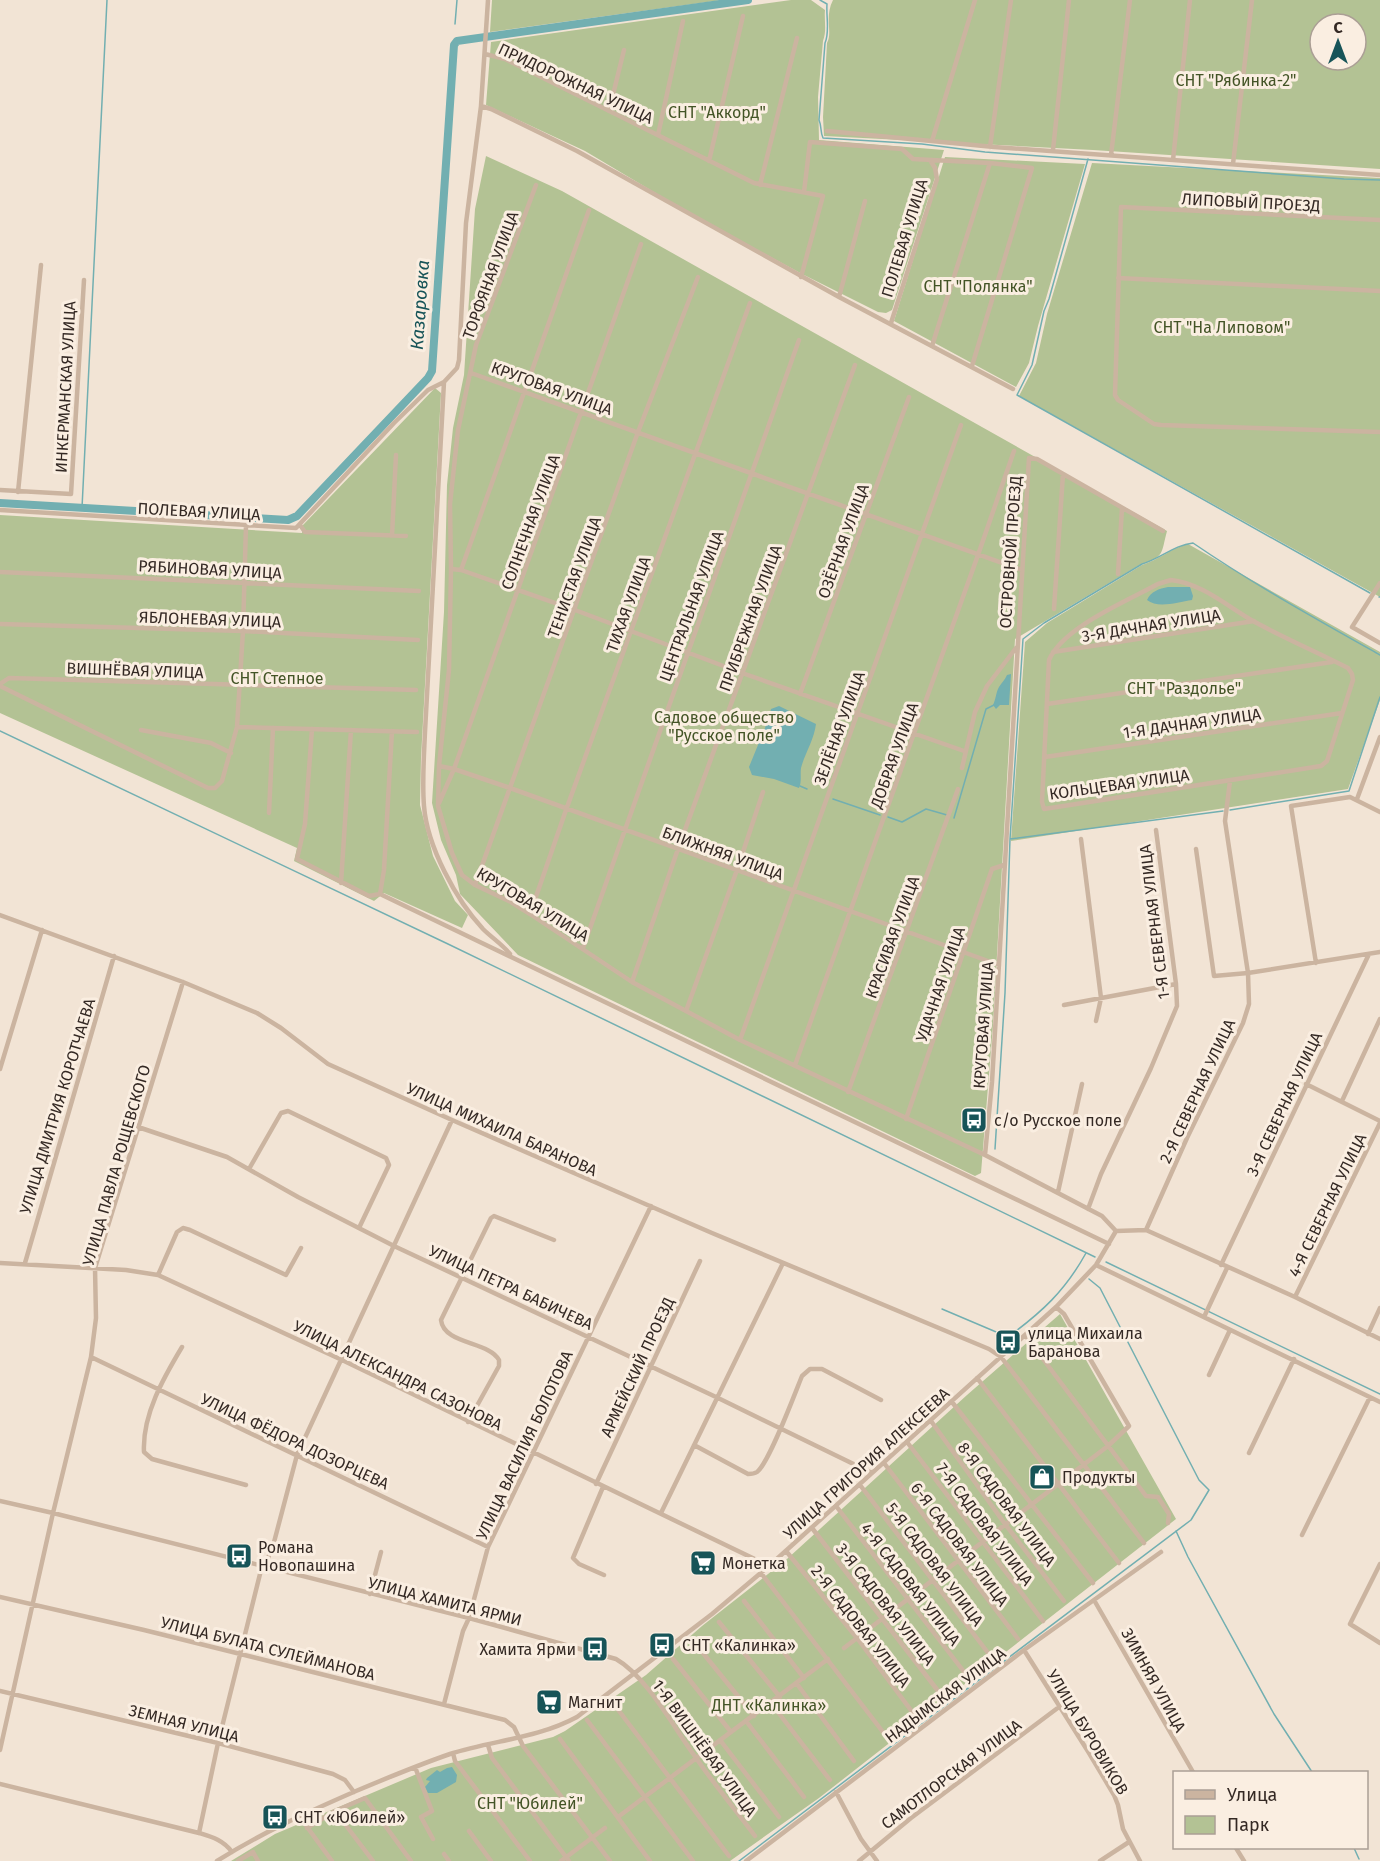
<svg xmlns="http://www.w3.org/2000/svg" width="1380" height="1861" viewBox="0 0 1380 1861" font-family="'Fira Sans',sans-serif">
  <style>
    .green { fill: #b3c294; fill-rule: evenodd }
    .water { fill: #72afb1 }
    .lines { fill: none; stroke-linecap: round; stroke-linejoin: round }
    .stream { stroke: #72afb1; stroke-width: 1.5 }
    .river { stroke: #72afb1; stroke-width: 8 }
    .minor { stroke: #cbb4a0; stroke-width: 4.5 }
    .labels { text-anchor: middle; stroke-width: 6; stroke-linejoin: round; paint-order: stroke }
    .park-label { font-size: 16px; fill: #435426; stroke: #faeee1 }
    .street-label { font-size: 16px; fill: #342924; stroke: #faeee1 }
    .poi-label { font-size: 16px; fill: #342924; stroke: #faeee1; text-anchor: start }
    .water-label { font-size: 18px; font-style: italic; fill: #175458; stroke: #faeee1 }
  </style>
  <rect width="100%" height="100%" fill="#f2e4d5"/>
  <path class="green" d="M 492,0 L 722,0 L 490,32 Z
    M 791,0 L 811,0 L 825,10 C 824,20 827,31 823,41 L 818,97 L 819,140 L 944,150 L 892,310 L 886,313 L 878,312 L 804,275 L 689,213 L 585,151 L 486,105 L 491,42 Z
    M 833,0 L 1380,0 L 1380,169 L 1093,150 L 824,136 L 823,117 L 827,43 C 833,32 824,18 833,0 ZM 1320,24 L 1356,24 L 1356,60 L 1320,60 Z
    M 486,156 L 562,191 L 1167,531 C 1161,553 1165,557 1141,564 L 1015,639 L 993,1025 L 981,1173 L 975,1176 L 518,955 L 460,894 L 456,875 L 441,840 L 432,803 L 444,612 L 447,485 L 453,428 L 464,375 L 475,209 Z
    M 945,157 L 1085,164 L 1038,326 L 1029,363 L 1016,387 L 894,321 Z
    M 1092,163 L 1380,178 L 1380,597 L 1019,396 L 1036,363 L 1047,314 Z
    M 435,388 L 441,393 L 421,758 L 420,805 L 433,856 L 455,901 L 468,915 L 462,928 L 384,893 L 374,901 L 294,861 L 297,848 L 0,713 L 0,515 L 302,533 L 303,525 Z
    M 1188,544 L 1380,652 L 1380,700 L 1348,789 L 1011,841 L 1025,642 L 1047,623 L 1142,565 C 1158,560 1172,548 1188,544 Z
    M 1060,1314 L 1176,1519 L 819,1798 L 730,1861 L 231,1861 L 275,1834 L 431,1768 L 553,1737 L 565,1731 L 646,1675 L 702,1626 L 787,1559 L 967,1395 Z"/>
  <path class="water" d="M 1168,587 L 1190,587 L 1193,596 L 1192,600 C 1178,602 1158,609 1147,600 C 1151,591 1159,589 1168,587 Z
    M 1011,674 L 1009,705 L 1000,705 L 996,709 L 993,705 C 996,699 996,692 999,687 C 1002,682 1005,680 1007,675 Z
    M 779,706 L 816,724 C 814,740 805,753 801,768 C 800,775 802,781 799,788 L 774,779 L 752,775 L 749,767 L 769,718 L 771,709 Z
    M 452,1767 L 457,1775 L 456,1782 L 437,1793 L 428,1793 L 425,1787 L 430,1781 L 426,1780 L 427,1778 L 437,1770 L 440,1772 L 447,1768 Z"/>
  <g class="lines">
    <path class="stream" d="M 820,0 L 827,4 C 826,17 830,32 825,43 L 819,120 C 822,127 820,132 823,138 L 922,144 L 985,152 L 1344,179 L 1380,180
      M 455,24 L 457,0
      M 1088,159 L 1049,299 L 1044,311 L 1032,365 L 1017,395 L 1370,593
      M 82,508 L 107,0
      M 1379,597 L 1380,597
      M 0,731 L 448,944 L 1095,1257
      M 800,786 L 807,789
      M 833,799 L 880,815
      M 1230,810 L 1349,791 L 1380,697
      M 888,817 L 902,822 L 926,809 L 947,815
      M 954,818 L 986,709 L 994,705
      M 1010,839 L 1223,811
      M 995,1149 L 1005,993 L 1010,839 L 1023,639 L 1044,623 L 1142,564 C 1160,559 1174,545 1193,543 C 1253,584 1316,619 1380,655
      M 1106,1262 L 1380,1394
      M 942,1309 L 1008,1337 C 1042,1312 1065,1291 1086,1253
      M 1176,1531 L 1188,1557 L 1274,1714 L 1312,1772
      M 1354,1848 L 1359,1859
      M 739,1861 L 1191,1520 L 1209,1490 L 1199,1480 L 1100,1288 L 1089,1279"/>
    <path class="river" d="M 0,503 L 288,520 L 297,516 L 428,378 L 432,371 L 454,45 L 457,41 L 748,0"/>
    <path class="minor" d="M 488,0 L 481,106 L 466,223 L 459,360 L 457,368 L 444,382 L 425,732 C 424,756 422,781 424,806 C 427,846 456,900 483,929 C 492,938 502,944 510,954
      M 485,54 L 505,59 L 754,183 L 823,196 L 801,277
      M 481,106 L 491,109 L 577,151 L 839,297 L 1013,389
      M 609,111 L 624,50
      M 827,131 L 994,147 L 1380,175
      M 658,135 L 683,21
      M 932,141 L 975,0
      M 990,147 L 1011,0
      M 1053,150 L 1069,0
      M 1111,155 L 1130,0
      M 1173,160 L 1190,0
      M 709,161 L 743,16
      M 1233,164 L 1252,0
      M 536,185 L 476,345 L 458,430 L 450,504 L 451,569 L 449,670 L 439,766 L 438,806 L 452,853 L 462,875 L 475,885 L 511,902 L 530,914 L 632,982 L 740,1040 L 985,1155 L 1102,1216 L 1116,1231
      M 760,185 L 797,38
      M 804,192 L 810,142 L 902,149 L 913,159 L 990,163 L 1032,168 L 972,366
      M 1380,220 L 1121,207 L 1115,395 L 1118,400 L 1154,424 L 1161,425 L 1380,432
      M 1118,278 L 1380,291
      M 839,297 L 865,201
      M 891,323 L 937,179 L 935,168 L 930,160
      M 932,346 L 990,163
      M 471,373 L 1022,570
      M 0,490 L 71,494 L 84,280
      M 18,492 L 41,265
      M 0,510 L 296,528 L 394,423 L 428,390 L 444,382
      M 300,525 L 305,532 L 406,536
      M 392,536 L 396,455
      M 451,569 L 461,570 L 575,610 L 742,673 L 964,751
      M 461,570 L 589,210
      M 0,572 L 419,591
      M 1118,574 L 1122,508
      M 1171,580 C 1201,583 1227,606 1253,621 C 1284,638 1317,652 1348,668 L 1352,674 L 1353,680 L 1327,761 L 1321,766 L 1044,809 L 1042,802 L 1049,660 C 1063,627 1127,601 1158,584 Z
      M 1380,583 L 1352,627 L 1380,643
      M 1054,609 L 1063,474
      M 0,624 L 243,631 L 418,640
      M 1053,652 L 1254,621
      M 0,684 L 9,678 L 416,690
      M 0,686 L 208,788 L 215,788 L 222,781 L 237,727 L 243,631 L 246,525
      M 800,694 L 909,397
      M 1047,704 L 1332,662
      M 237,727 L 417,732
      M 312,729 L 305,824 L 297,859 L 369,896 L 380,894 L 1109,1244
      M 141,730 L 211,743 L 231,753
      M 1045,757 L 1342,713
      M 439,766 L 454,769 L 510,788 L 999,965
      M 962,768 L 975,712 L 987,686 L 1016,648
      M 1357,799 L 1380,737
      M 439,803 L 454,769 L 641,244
      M 269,813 L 273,728
      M 1081,839 L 1101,998 L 1096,1021
      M 1196,849 L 1214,976 L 1248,973 L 1380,952
      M 341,883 L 351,730
      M 475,885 L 638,432 L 698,277
      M 380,894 L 384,870 L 392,731
      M 530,914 L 566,810 L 750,303
      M 0,915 L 183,982 L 257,1013 L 281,1028 L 328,1064 L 452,1120 L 712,1233 L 989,1349 L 1001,1357 L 1144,1543
      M 583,948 L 799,340
      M 1316,963 L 1291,806 L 1350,797 L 1380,812
      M 632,982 L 678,849 L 855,365
      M 1064,1005 L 1176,984
      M 686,1011 L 737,870 L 763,792
      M 740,1040 L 961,425
      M 795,1065 L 978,555 L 1014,451
      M 0,1069 L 42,930
      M 1306,1084 L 1380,1121
      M 848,1092 L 958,789
      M 1342,1101 L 1380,1019
      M 906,1119 L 992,869 L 1004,865
      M 138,1127 L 227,1157 L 298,1197 L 394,1246 L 716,1397 L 872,1473
      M 985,1155 L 992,1082 L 1029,458 L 1037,459 L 1163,531
      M 249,1169 L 281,1113 L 288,1111 L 386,1158 L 389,1165 L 359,1228
      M 1058,1192 L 1082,1084
      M 1088,1209 L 1101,1174 L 1151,1068 L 1177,1006 L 1176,984 L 1156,830
      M 1146,1230 L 1187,1138 L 1243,1023 L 1249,1004 L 1248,973 L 1225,821 L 1230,781
      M 1116,1231 L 1146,1230 L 1295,1297 L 1380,1339
      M 0,1263 L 126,1270 L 158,1275 L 342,1360 L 769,1566
      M 25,1263 L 114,956
      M 1096,1265 L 1380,1402
      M 1221,1265 L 1369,954
      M 158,1275 L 177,1232 L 183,1228 L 190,1230 L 286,1275 L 301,1248
      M 1295,1297 L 1380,1123
      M 1204,1317 L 1227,1268
      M 1368,1334 L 1380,1308
      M 1025,1335 L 1146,1496 L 1158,1497 L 1169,1514 L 1168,1523
      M 182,1347 C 164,1377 142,1415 144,1452 L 152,1459 L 246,1485
      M 91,1357 L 488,1547
      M 1209,1375 L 1230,1330
      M 977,1378 L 1119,1563
      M 952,1402 L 1093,1583
      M 931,1421 L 1005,1524 L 1064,1601
      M 468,1422 L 499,1366 L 499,1360 C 489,1341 444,1345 441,1320 L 491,1218 L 494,1216 L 554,1240
      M 907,1442 L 1043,1621
      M 694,1445 L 748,1474 C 752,1474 754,1474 757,1472 C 769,1463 795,1393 802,1376 L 810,1369 L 822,1369 L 881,1400
      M 1249,1453 L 1294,1359
      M 884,1463 L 1018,1639
      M 596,1484 L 700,1261
      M 860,1485 L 992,1658
      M 603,1487 L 573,1558 L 579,1564 L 604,1575
      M 0,1501 L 53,1513 L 469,1618 L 616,1659 C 646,1676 673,1726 694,1755 C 713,1783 735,1809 755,1836
      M 836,1506 L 968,1677
      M 661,1513 L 783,1263
      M 812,1528 L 942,1696
      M 1302,1535 L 1370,1397
      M 786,1551 L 857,1638 L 916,1717
      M 1380,1564 L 1350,1624 L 1380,1643
      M 761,1573 L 886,1736
      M 370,1594 L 381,1552
      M 0,1597 L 144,1630 L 505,1720 L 514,1727 L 523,1746 L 610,1861
      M 1094,1600 L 1193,1772
      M 744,1601 L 804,1678
      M 719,1622 L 780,1697
      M 694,1642 L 754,1716
      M 844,1648 L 1108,1446 L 1129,1426 L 1064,1314 L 1056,1307
      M 1024,1650 L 1089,1753 L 1114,1795 L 1118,1805 L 1123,1829 L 1140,1861
      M 673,1659 L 731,1732
      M 797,1684 L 854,1761
      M 0,1691 L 218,1743 L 333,1774 L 345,1780 L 354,1792
      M 613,1703 L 729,1856
      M 771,1703 L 830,1780
      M 444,1704 L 463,1631 L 469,1618 L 488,1547 L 651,1206
      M 587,1720 L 693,1861
      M 746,1721 L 804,1797
      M 560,1739 L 650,1861
      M 720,1740 L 779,1817
      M 488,1745 L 492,1758 L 569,1861
      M 0,1750 L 53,1513 L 91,1357 L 96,1318 L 95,1268 L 183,982
      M 453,1753 L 455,1761 L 530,1861
      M 415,1767 L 432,1811 L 421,1817 L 433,1839
      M 0,1784 L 199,1833 C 212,1837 223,1840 232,1852
      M 836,1792 L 861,1839 L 877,1861
      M 335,1811 L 373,1861
      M 299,1816 L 332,1861
      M 618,1817 L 828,1659
      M 307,1828 L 335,1811 L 365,1798 L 411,1861
      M 469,1831 L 491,1861
      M 199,1833 L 218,1743 L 262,1566 L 268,1558 L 273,1546 L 297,1455 L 452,1120
      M 1236,1848 L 1244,1861
      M 444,1854 L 449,1861
      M 217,1861 C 261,1833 308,1812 356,1791 C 387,1778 418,1765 450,1754 C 493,1740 536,1739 577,1717 L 712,1614 L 769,1566 L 1056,1307 L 1096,1265 L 1116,1231
      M 238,1861 L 253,1852 L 258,1861
      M 561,1861 L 605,1828
      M 746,1861 L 1024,1650 L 1161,1552
      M 859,1861 L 911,1818 L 1059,1707
      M 1100,1861 L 1129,1842"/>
  </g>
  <defs>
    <symbol id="bus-square" viewBox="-11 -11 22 22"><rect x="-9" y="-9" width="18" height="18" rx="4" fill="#175458" stroke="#faeee1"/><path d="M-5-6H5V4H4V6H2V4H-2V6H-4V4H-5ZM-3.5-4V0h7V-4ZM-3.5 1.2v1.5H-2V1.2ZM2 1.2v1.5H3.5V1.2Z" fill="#fff"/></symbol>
    <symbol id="shop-square" viewBox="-11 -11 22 22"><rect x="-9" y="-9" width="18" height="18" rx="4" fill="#175458" stroke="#faeee1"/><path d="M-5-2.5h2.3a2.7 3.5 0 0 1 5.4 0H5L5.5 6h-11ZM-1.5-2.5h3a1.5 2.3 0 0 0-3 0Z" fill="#fff"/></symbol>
    <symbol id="supermarket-square" viewBox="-11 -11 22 22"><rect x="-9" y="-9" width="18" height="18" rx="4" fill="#175458" stroke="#faeee1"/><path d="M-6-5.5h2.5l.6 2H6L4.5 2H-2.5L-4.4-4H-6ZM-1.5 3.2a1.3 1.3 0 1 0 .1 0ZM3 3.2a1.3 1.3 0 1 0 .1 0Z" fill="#fff"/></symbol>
  </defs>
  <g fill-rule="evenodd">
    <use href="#bus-square" x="959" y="1105" width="30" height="30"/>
    <use href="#bus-square" x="993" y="1327" width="30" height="30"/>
    <use href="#shop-square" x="1027" y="1462" width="30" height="30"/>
    <use href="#bus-square" x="224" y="1541" width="30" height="30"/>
    <use href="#supermarket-square" x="688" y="1548" width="30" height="30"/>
    <use href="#bus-square" x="647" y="1630" width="30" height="30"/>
    <use href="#bus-square" x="580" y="1634" width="30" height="30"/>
    <use href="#supermarket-square" x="534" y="1687" width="30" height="30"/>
    <use href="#bus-square" x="260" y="1802" width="30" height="30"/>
  </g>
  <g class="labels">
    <g class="park-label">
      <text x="1236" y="86">СНТ "Рябинка-2"</text>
      <text x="717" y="118">СНТ "Аккорд"</text>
      <text x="978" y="292">СНТ "Полянка"</text>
      <text x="1222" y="333">СНТ "На Липовом"</text>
      <text x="277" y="684">СНТ Степное</text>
      <text x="1184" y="694">СНТ "Раздолье"</text>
      <text x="724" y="723">Садовое общество<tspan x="724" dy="18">"Русское поле"</tspan></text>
      <text x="769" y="1711">ДНТ «Калинка»</text>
      <text x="530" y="1809">СНТ "Юбилей"</text>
    </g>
    <g class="street-label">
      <text transform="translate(576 83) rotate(25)" y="6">ПРИДОРОЖНАЯ УЛИЦА</text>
      <text transform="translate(1251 202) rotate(3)" y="6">ЛИПОВЫЙ ПРОЕЗД</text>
      <text transform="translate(904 238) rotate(-73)" y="6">ПОЛЕВАЯ УЛИЦА</text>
      <text transform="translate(490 275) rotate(-70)" y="6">ТОРФЯНАЯ УЛИЦА</text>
      <text transform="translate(65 387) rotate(-87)" y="6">ИНКЕРМАНСКАЯ УЛИЦА</text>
      <text transform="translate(552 388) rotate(20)" y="6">КРУГОВАЯ УЛИЦА</text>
      <text transform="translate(199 511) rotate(3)" y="6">ПОЛЕВАЯ УЛИЦА</text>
      <text transform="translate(530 522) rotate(-70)" y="6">СОЛНЕЧНАЯ УЛИЦА</text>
      <text transform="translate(843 541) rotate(-70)" y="6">ОЗЁРНАЯ УЛИЦА</text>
      <text transform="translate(1010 552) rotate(-86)" y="6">ОСТРОВНОЙ ПРОЕЗД</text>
      <text transform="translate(210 569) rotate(3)" y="6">РЯБИНОВАЯ УЛИЦА</text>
      <text transform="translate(574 577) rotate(-70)" y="6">ТЕНИСТАЯ УЛИЦА</text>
      <text transform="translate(628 604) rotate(-70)" y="6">ТИХАЯ УЛИЦА</text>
      <text transform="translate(691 606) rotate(-70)" y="6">ЦЕНТРАЛЬНАЯ УЛИЦА</text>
      <text transform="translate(750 618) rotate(-70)" y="6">ПРИБРЕЖНАЯ УЛИЦА</text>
      <text transform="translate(210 619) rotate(2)" y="6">ЯБЛОНЕВАЯ УЛИЦА</text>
      <text transform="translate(1151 625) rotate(-9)" y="6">3-Я ДАЧНАЯ УЛИЦА</text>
      <text transform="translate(135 670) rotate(2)" y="6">ВИШНЁВАЯ УЛИЦА</text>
      <text transform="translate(1192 723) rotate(-8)" y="6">1-Я ДАЧНАЯ УЛИЦА</text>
      <text transform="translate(839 728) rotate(-70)" y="6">ЗЕЛЁНАЯ УЛИЦА</text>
      <text transform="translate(894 755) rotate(-70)" y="6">ДОБРАЯ УЛИЦА</text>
      <text transform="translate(1119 784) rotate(-8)" y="6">КОЛЬЦЕВАЯ УЛИЦА</text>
      <text transform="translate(723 853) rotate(20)" y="6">БЛИЖНЯЯ УЛИЦА</text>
      <text transform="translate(533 904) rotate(31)" y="6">КРУГОВАЯ УЛИЦА</text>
      <text transform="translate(1154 922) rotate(-97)" y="6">1-Я СЕВЕРНАЯ УЛИЦА</text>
      <text transform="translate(892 937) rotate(-70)" y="6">КРАСИВАЯ УЛИЦА</text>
      <text transform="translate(940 984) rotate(-71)" y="6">УДАЧНАЯ УЛИЦА</text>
      <text transform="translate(983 1025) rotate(-86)" y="6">КРУГОВАЯ УЛИЦА</text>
      <text transform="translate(1197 1091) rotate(-65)" y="6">2-Я СЕВЕРНАЯ УЛИЦА</text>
      <text transform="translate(1284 1104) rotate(-65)" y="6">3-Я СЕВЕРНАЯ УЛИЦА</text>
      <text transform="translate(57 1106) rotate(-73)" y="6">УЛИЦА ДМИТРИЯ КОРОТЧАЕВА</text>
      <text transform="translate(502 1129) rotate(24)" y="6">УЛИЦА МИХАИЛА БАРАНОВА</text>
      <text transform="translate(116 1165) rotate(-74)" y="6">УЛИЦА ПАВЛА РОЩЕВСКОГО</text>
      <text transform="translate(1327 1205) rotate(-64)" y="6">4-Я СЕВЕРНАЯ УЛИЦА</text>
      <text transform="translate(511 1287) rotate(25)" y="6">УЛИЦА ПЕТРА БАБИЧЕВА</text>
      <text transform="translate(637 1367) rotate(-65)" y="6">АРМЕЙСКИЙ ПРОЕЗД</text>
      <text transform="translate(398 1375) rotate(26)" y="6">УЛИЦА АЛЕКСАНДРА САЗОНОВА</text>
      <text transform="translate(295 1441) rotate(25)" y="6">УЛИЦА ФЁДОРА ДОЗОРЦЕВА</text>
      <text transform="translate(524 1445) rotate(-65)" y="6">УЛИЦА ВАСИЛИЯ БОЛОТОВА</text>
      <text transform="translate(866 1463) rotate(-42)" y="6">УЛИЦА ГРИГОРИЯ АЛЕКСЕЕВА</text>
      <text transform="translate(1007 1504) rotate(53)" y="6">8-Я САДОВАЯ УЛИЦА</text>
      <text transform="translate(985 1524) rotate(53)" y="6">7-Я САДОВАЯ УЛИЦА</text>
      <text transform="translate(960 1544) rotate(53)" y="6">6-Я САДОВАЯ УЛИЦА</text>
      <text transform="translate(935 1564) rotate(53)" y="6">5-Я САДОВАЯ УЛИЦА</text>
      <text transform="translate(911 1584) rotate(52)" y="6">4-Я САДОВАЯ УЛИЦА</text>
      <text transform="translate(445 1601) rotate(14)" y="6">УЛИЦА ХАМИТА ЯРМИ</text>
      <text transform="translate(886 1604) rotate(52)" y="6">3-Я САДОВАЯ УЛИЦА</text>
      <text transform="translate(861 1626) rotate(52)" y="6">2-Я САДОВАЯ УЛИЦА</text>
      <text transform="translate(268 1648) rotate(14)" y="6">УЛИЦА БУЛАТА СУЛЕЙМАНОВА</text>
      <text transform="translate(1154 1680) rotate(61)" y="6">ЗИМНЯЯ УЛИЦА</text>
      <text transform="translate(945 1695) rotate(-37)" y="6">НАДЫМСКАЯ УЛИЦА</text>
      <text transform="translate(184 1723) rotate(14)" y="6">ЗЕМНАЯ УЛИЦА</text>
      <text transform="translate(1088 1732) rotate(59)" y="6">УЛИЦА БУРОВИКОВ</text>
      <text transform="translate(705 1748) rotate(54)" y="6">1-Я ВИШНЁВАЯ УЛИЦА</text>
      <text transform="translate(951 1774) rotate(-37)" y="6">САМОТЛОРСКАЯ УЛИЦА</text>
    </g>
    <g class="poi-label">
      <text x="994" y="1126">с/о Русское поле</text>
      <text x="1028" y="1339">улица Михаила<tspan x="1028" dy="18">Баранова</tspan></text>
      <text x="1062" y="1483">Продукты</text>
      <text x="258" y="1553">Романа<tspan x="258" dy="18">Новопашина</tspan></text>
      <text x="722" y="1569">Монетка</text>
      <text x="682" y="1651">СНТ «Калинка»</text>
      <text x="576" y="1655" text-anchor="end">Хамита Ярми</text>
      <text x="568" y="1708">Магнит</text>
      <text x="294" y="1823">СНТ «Юбилей»</text>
    </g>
    <g class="water-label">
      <text transform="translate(420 305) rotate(-86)" y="6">Казаровка</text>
    </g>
  </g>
  <rect x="1173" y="1771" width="195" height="78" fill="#faeee1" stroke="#ab9f95" stroke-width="1.5"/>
  <rect x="1185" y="1790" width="30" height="9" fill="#cbb4a0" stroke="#ab9f95" stroke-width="1.5"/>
  <text x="1227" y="1801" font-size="18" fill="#342924">Улица</text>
  <rect x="1185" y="1816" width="30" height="18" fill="#b3c294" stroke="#ab9f95" stroke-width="1.5"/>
  <text x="1227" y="1831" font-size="18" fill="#342924">Парк</text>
  <g transform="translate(1338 42)"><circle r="28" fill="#faeee1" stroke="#ab9f95" stroke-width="1.5"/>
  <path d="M0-4.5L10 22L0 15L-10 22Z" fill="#175458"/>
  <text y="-9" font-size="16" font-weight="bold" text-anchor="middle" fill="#342924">С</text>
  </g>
</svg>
